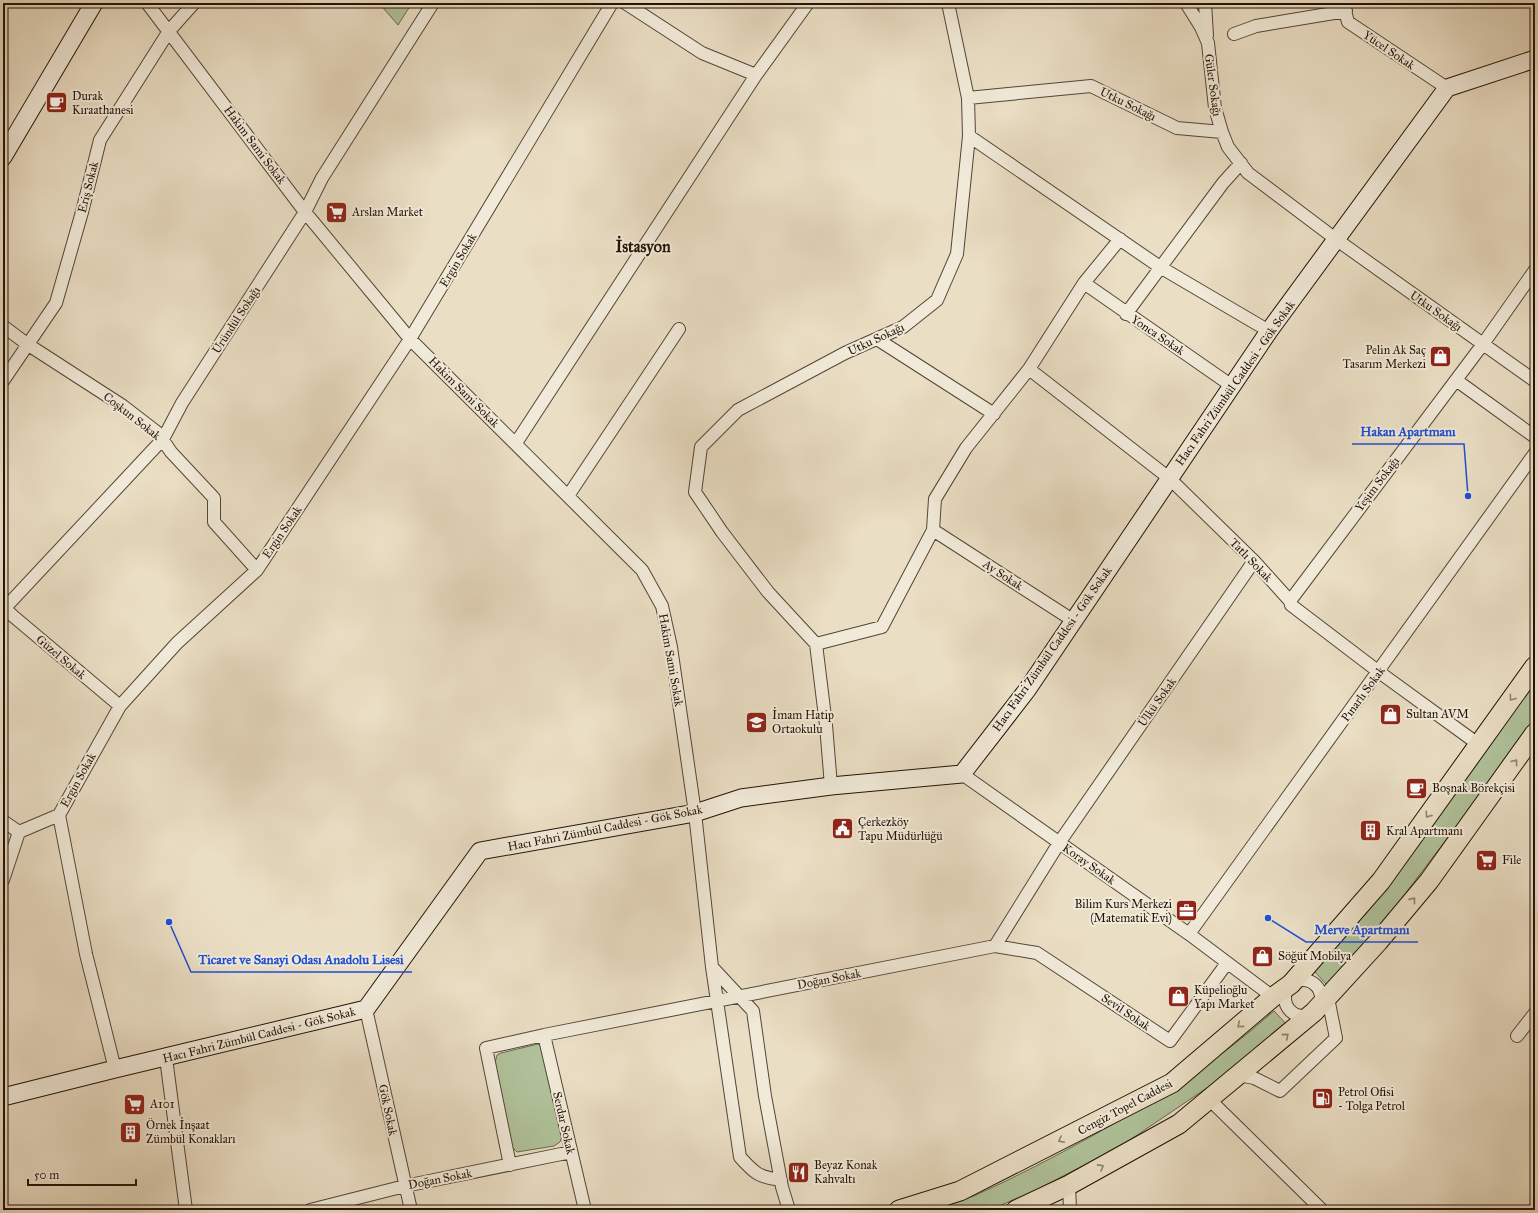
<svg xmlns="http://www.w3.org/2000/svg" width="1538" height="1213" viewBox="0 0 1538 1213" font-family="'IM FELL Great Primer',serif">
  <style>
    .green { fill: #b0c29a; stroke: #696a50 }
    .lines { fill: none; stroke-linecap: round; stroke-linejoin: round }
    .street-casing { stroke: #544536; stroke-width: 14 }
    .secondary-casing { stroke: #221206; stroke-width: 19 }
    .primary-casing { stroke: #221206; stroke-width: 21 }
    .street { stroke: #f1ead9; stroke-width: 12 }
    .secondary { stroke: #f1ead9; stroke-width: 17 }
    .primary { stroke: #eadec4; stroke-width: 19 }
    .oneway { stroke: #90826e }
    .labels { text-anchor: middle; stroke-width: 4; stroke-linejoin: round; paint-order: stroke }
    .street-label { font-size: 12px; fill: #221206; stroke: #f1ead9 }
    .poi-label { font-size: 12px; fill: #221206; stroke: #f1ead9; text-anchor: start }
    .district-label { font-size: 16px; font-weight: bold; fill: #221206; stroke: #f1ead9 }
    .leader { fill: none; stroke: #1d4ed8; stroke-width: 1.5 }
    .callout-dot { fill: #1d4ed8; stroke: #f1ead9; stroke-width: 1.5 }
    .callout-label { font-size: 13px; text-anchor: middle; font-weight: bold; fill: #1d4ed8; stroke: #f1ead9; stroke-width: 4; stroke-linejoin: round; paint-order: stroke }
  </style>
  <rect width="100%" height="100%" fill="#eadec4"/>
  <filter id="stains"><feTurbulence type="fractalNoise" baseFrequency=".005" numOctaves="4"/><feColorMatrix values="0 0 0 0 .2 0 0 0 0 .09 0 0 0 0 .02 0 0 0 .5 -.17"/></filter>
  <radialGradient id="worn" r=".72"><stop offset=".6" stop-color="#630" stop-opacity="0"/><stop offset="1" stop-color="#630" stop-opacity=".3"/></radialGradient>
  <path class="green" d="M 379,3 L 412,3 L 398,25 Z
    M 1535,681 L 1535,718 L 1487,786 L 1389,915 L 1326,984 L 1314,971 L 1369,910 L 1475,766 Z
    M 1274,1011 L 1288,1026 L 1263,1050 L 1121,1146 L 1040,1188 L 990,1210 L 933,1210 C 948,1205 962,1201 976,1195 C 1016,1177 1054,1157 1092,1136 C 1157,1100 1219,1060 1274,1011 Z
    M 538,1044 L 542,1047 L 562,1136 L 560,1142 L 554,1146 L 517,1152 L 512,1147 L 495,1063 L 497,1055 L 501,1053 Z"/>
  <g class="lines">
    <defs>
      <path id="street" d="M 147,3 L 305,212 L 410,339 L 642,570 L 662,606 L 671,647 L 695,813 L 712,967 L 753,1011 L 765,1096 L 782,1187 L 789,1210
        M 625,3 L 702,53 L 756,75
        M 948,3 L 968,98
        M 1186,3 L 1201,27 L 1208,43 L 1215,108 L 1222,132 L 1228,147 L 1248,173 L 1337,240 L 1535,381
        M 1205,3 L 1207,36
        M 1343,3 L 1348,22 L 1447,88
        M 1234,34 L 1256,26 L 1346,11
        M 969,136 L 1160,267 L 1269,331
        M 1084,283 L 1232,386
        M 1126,314 L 1223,183 L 1241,163
        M 3,326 L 27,344 L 123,406 L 158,433 L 171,452 L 214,498 L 214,522 L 257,570
        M 877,339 L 994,414
        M 1029,369 L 1169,478 L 1254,561 L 1290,601 L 1291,605 L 1379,672 L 1478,744
        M 1456,380 L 1535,437
        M 3,381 L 56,303 L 82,212 L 100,140 L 169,31 L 194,3
        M 516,443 L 756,75 L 808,3
        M 568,496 L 679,329
        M 933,530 L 1074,621
        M 1290,601 L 1483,344 L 1535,270
        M 3,607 L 13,616 L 120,706
        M 3,610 L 163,439 L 182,403 L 305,212 L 322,178 L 433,3
        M 816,644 L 768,592 L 722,532 L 695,492 L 701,447 L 738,410 L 845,353 L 903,327 L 937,300 L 957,254 L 969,136 L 968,98 L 1091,86 L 1177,128 L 1222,132
        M 816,644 L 882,627 L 933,530 L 935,499 L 966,448 L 1029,369 L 1084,283 L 1120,239
        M 816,644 L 826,725 L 831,786
        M 962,774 L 1189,934 L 1273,997
        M 3,821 L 19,832
        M 19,832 L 59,815
        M 3,880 L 19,832
        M 1189,934 L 1535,453
        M 995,946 L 1037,953 L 1170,1041 L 1227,963
        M 712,967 L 740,1157 C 755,1174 759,1177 781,1180
        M1285 998a18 18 0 1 1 36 0a18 18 0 1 1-36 0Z
        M 366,1009 L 411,1210
        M 544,1035 L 585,1210
        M 1517,1036 L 1535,1013
        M 166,1058 L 186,1210
        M 115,1069 L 86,954 L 59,815 L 120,706 L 177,643 L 257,570 L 410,339 L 612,3
        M 1239,1075 L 1254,1078 L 1280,1091 L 1336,1038 L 1328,998
        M 1209,1099 L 1322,1210
        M 510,1165 L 486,1048 L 544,1035 L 995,946 L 1059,843 L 1254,561
        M 1069,1185 L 1070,1210
        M 310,1210 L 405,1186 L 571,1152"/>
      <path id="secondary" d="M 3,157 L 94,3
        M 3,1097 L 115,1069 L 366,1009 L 480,851 L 695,813 L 741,798 L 831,786 L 962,774 L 1027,690 L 1269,331 L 1447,88 L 1535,59"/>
      <path id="primary" d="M 899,1210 L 960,1191 L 1172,1083 L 1273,997 L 1291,984 L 1381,881 L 1535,666
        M 1016,1210 L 1069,1185 L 1179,1124 L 1314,1012 L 1378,942 L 1429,881 L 1535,733"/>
    </defs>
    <use href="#street" class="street-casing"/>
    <use href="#secondary" class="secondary-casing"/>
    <use href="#primary" class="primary-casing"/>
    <use href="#street" class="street"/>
    <use href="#secondary" class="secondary"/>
    <use href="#primary" class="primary"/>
  </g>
  <defs><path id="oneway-chevron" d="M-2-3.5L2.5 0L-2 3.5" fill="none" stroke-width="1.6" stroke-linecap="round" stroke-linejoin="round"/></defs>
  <g class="oneway">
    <use href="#oneway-chevron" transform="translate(1512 698) rotate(126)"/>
    <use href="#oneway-chevron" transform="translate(1515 762) rotate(-54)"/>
    <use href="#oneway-chevron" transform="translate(1428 815) rotate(125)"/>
    <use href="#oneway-chevron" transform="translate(1413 900) rotate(-51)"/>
    <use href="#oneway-chevron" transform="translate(1240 1025) rotate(140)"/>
    <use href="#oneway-chevron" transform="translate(1286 1036) rotate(-40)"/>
    <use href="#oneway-chevron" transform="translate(1061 1140) rotate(153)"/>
    <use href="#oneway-chevron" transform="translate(1101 1167) rotate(-29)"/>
  </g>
  <defs>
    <symbol id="cafe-square" viewBox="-11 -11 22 22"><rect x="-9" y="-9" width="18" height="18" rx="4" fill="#8f2418" stroke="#f1ead9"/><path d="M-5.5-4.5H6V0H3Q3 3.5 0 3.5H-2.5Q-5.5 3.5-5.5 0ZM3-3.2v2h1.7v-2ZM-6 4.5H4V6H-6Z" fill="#fff"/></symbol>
    <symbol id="supermarket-square" viewBox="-11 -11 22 22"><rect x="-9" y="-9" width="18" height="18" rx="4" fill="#8f2418" stroke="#f1ead9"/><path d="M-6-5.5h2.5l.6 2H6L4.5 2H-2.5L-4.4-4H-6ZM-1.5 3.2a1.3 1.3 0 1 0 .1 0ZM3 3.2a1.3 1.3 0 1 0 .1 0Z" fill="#fff"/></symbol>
    <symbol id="shop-square" viewBox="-11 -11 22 22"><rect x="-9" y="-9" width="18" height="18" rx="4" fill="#8f2418" stroke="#f1ead9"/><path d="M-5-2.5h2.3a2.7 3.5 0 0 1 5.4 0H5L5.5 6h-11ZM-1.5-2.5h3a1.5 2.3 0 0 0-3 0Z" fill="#fff"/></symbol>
    <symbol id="school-square" viewBox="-11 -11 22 22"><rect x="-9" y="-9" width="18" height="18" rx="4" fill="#8f2418" stroke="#f1ead9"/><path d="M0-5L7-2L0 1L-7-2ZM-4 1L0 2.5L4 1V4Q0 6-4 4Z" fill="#fff"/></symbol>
    <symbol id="civic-square" viewBox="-11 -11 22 22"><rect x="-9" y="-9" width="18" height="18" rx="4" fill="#8f2418" stroke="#f1ead9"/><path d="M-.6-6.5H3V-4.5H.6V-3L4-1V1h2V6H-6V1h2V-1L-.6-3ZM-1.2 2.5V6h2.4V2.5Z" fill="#fff"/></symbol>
    <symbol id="building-square" viewBox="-11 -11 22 22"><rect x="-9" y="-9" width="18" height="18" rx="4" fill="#8f2418" stroke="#f1ead9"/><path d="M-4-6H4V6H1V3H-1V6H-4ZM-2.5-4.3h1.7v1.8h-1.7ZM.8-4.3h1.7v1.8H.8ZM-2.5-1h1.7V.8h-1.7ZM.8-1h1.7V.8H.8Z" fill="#fff"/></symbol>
    <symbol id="office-square" viewBox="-11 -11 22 22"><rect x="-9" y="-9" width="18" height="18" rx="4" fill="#8f2418" stroke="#f1ead9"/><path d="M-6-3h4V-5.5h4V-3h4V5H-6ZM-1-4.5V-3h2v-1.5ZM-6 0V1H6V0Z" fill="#fff"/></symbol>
    <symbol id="fuel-square" viewBox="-11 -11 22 22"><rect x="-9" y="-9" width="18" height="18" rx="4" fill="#8f2418" stroke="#f1ead9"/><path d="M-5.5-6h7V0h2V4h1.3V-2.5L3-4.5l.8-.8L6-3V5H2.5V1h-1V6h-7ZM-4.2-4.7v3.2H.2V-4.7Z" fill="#fff"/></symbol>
    <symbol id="restaurant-square" viewBox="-11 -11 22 22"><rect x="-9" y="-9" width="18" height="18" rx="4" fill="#8f2418" stroke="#f1ead9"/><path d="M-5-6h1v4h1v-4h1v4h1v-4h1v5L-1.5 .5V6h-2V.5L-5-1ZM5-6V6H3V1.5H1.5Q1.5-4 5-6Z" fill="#fff"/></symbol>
  </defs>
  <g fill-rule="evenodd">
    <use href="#cafe-square" x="44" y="90" width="25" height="25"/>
    <use href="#supermarket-square" x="324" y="200" width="25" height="25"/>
    <use href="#shop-square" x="1428" y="344" width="25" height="25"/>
    <use href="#shop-square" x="1378" y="702" width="25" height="25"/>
    <use href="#school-square" x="744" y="710" width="25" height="25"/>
    <use href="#cafe-square" x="1404" y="776" width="25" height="25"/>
    <use href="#civic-square" x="830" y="816" width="25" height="25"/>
    <use href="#building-square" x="1358" y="818" width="25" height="25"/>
    <use href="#supermarket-square" x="1474" y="848" width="25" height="25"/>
    <use href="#office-square" x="1174" y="898" width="25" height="25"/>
    <use href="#shop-square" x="1250" y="944" width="25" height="25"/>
    <use href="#shop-square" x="1166" y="984" width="25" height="25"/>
    <use href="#fuel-square" x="1310" y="1086" width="25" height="25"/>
    <use href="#supermarket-square" x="122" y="1092" width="25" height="25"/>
    <use href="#building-square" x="118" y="1120" width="25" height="25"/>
    <use href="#restaurant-square" x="786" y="1160" width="25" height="25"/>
  </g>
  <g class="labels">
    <g class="street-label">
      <text transform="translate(1389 50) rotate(34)" y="4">Yücel Sokak</text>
      <text transform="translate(1213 85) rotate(82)" y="4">Güler Sokağı</text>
      <text transform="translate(1128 104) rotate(26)" y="4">Utku Sokağı</text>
      <text transform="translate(255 145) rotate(53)" y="4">Hakim Sami Sokak</text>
      <text transform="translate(88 187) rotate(-76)" y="4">Eriş Sokak</text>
      <text transform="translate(458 260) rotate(-59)" y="4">Ergin Sokak</text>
      <text transform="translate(1436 311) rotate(35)" y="4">Utku Sokağı</text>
      <text transform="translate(236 320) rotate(-57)" y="4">Üründül Sokağı</text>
      <text transform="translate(1158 335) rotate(34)" y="4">Yonca Sokak</text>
      <text transform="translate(876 339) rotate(-25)" y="4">Utku Sokağı</text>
      <text transform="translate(1235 383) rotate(-55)" y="4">Hacı Fahri Zümbül Caddesi - Gök Sokak</text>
      <text transform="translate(464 392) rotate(45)" y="4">Hakim Sami Sokak</text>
      <text transform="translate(132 416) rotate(38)" y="4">Coşkun Sokak</text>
      <text transform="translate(1377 484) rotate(-53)" y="4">Yeşim Sokağı</text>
      <text transform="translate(282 532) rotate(-56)" y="4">Ergin Sokak</text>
      <text transform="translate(1251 560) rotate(46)" y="4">Tatlı Sokak</text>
      <text transform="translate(1003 575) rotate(33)" y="4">Ay Sokak</text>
      <text transform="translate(1052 649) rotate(-55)" y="4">Hacı Fahri Zümbül Caddesi - Gök Sokak</text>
      <text transform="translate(61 657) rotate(40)" y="4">Güzel Sokak</text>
      <text transform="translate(671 660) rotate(80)" y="4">Hakim Sami Sokak</text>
      <text transform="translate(1363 694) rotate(-54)" y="4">Pınarlı Sokak</text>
      <text transform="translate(1157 702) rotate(-55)" y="4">Ülkü Sokak</text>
      <text transform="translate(78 780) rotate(-61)" y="4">Ergin Sokak</text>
      <text transform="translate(605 828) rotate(-11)" y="4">Hacı Fahri Zümbül Caddesi - Gök Sokak</text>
      <text transform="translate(1089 864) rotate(35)" y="4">Koray Sokak</text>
      <text transform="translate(829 979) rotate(-11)" y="4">Doğan Sokak</text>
      <text transform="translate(1126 1012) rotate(34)" y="4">Sevil Sokak</text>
      <text transform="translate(259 1035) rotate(-14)" y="4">Hacı Fahri Zümbül Caddesi - Gök Sokak</text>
      <text transform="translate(1125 1107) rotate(-28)" y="4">Cengiz Topel Caddesi</text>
      <text transform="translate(388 1110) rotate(78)" y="4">Gök Sokak</text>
      <text transform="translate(564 1123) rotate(77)" y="4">Serdar Sokak</text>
      <text transform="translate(440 1179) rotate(-11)" y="4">Doğan Sokak</text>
    </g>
    <g class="poi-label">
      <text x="72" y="100">Durak<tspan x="72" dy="14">Kıraathanesi</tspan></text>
      <text x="352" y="216">Arslan Market</text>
      <text x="1426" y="354" text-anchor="end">Pelin Ak Saç<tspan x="1426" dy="14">Tasarım Merkezi</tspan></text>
      <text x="1406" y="718">Sultan AVM</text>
      <text x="772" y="719">İmam Hatip<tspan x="772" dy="14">Ortaokulu</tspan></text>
      <text x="1432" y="792">Boşnak Börekçisi</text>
      <text x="858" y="826">Çerkezköy<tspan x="858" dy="14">Tapu Müdürlüğü</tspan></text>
      <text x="1386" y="835">Kral Apartmanı</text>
      <text x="1502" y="864">File</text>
      <text x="1172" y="908" text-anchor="end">Bilim Kurs Merkezi<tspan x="1172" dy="14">(Matematik Evi)</tspan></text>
      <text x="1278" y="960">Söğüt Mobilya</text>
      <text x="1194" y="994">Küpelioğlu<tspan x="1194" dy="14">Yapı Market</tspan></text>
      <text x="1338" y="1096">Petrol Ofisi<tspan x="1338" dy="14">- Tolga Petrol</tspan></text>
      <text x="150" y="1108">A101</text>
      <text x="146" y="1129">Örnek İnşaat<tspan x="146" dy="14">Zümbül Konakları</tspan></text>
      <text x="814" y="1169">Beyaz Konak<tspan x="814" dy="14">Kahvaltı</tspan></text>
    </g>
    <g class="district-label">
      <text x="643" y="252">İstasyon</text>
    </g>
  </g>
  <path class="leader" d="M1468 496L1464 444H1352M1268 918L1306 942H1418M169 922L191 972H412"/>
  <g class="callout-dot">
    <circle cx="1468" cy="496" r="4"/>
    <circle cx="1268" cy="918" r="4"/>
    <circle cx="169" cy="922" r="4"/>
  </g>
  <g class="callout-label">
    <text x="1408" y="436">Hakan Apartmanı</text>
    <text x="1362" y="934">Merve Apartmanı</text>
    <text x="301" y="964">Ticaret ve Sanayi Odası Anadolu Lisesi</text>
  </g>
  <rect width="1538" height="1213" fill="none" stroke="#eadec4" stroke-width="16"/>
  <rect x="4" y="4" width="1530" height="1205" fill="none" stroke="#221206" stroke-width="2"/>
  <rect x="8" y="8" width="1522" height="1197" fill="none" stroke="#221206"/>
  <path d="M28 1179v6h108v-6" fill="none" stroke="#221206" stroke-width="2"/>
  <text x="34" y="1179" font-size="12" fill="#221206" stroke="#f1ead9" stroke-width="3" paint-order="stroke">50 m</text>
  <rect width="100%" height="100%" filter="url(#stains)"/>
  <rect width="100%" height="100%" fill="url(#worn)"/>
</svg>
